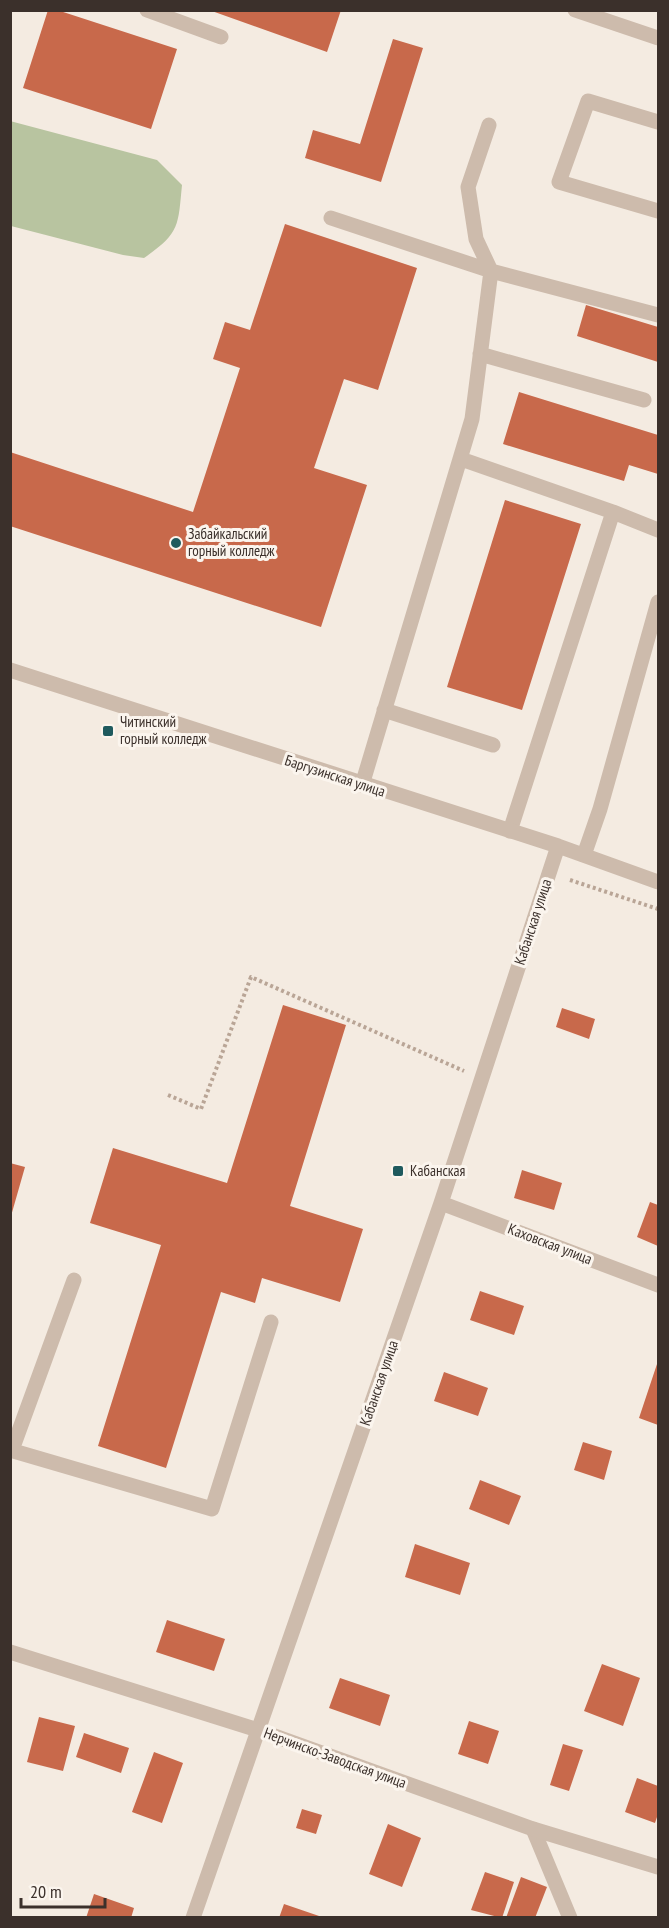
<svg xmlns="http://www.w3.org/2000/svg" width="669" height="1928" viewBox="0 0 669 1928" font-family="'PT Sans Narrow',sans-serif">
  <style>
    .green { fill: #b8c4a0 }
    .building { fill: #c8694b }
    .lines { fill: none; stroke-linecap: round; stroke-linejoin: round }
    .path { stroke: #b9a596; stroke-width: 4; stroke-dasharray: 3 3; stroke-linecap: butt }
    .service { stroke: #cdbbac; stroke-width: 15 }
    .minor { stroke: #cdbbac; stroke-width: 15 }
    .poi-dot { fill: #1f5a5e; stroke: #fbf5ee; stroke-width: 2 }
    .labels { text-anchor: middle; stroke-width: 6; stroke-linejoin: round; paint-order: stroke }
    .poi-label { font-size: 15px; fill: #3b302b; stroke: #fbf5ee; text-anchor: start }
    .street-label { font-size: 15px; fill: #3b302b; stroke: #fbf5ee }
  </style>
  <rect width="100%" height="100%" fill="#f4ebe1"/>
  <path class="green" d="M 10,121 L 157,160 L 182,185 C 178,226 180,233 144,258 L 123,255 L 11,226 Z"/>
  <path class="building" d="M 48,10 L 57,10 L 177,49 L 151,129 L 23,88 Z
    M 209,10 L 341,10 L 327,52 Z
    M 393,39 L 423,48 L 381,182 L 305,158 L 313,130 L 360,144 Z
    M 285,224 L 417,268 L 378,390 L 344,379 L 314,468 L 367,485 L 321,627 L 10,526 L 10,452 L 193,512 L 240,368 L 213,359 L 225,322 L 250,330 Z
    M 586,305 L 658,327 L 658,362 L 577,336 Z
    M 519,392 L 658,435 L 658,474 L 629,465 L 624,481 L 503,444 Z
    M 505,500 L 581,524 L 522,710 L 447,687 Z
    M 283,1005 L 346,1025 L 290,1206 L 363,1229 L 340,1302 L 262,1278 L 255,1303 L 221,1292 L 166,1468 L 98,1446 L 161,1245 L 90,1223 L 113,1148 L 227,1183 Z
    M 562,1008 L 595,1019 L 589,1039 L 556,1027 Z
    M 10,1163 L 25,1167 L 11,1216 L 10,1216 Z
    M 522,1170 L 562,1183 L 554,1210 L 514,1198 Z
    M 650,1202 L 658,1205 L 658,1246 L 637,1237 Z
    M 480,1291 L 524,1306 L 514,1335 L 470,1320 Z
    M 658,1361 L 658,1425 L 639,1418 Z
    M 444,1372 L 488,1388 L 478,1416 L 434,1401 Z
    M 583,1442 L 612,1451 L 604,1480 L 574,1470 Z
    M 480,1480 L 521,1496 L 509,1525 L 469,1509 Z
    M 415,1544 L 470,1563 L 460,1595 L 405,1577 Z
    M 167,1620 L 225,1639 L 214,1671 L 156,1652 Z
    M 602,1664 L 640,1678 L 623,1726 L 584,1711 Z
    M 340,1678 L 390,1695 L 380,1726 L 329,1708 Z
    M 39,1717 L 75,1726 L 63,1771 L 27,1762 Z
    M 469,1721 L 499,1731 L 488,1764 L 458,1754 Z
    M 84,1733 L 129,1748 L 121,1773 L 76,1757 Z
    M 563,1744 L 583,1750 L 569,1791 L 550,1785 Z
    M 154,1752 L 183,1763 L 162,1823 L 132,1812 Z
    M 637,1778 L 658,1786 L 658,1814 L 655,1823 L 625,1812 Z
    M 302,1809 L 322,1815 L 316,1834 L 296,1828 Z
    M 388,1824 L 421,1838 L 402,1887 L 369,1874 Z
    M 485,1872 L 514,1882 L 502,1918 L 471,1910 Z
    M 521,1877 L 547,1887 L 535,1918 L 506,1918 Z
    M 94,1894 L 134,1908 L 131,1918 L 86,1918 Z
    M 284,1904 L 322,1917 L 322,1918 L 279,1918 Z"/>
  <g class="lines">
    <path class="path" d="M 570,880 L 658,909
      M 168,1095 L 201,1109 L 251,977 L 464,1071"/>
    <path class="service" d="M 147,10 L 221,37
      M 575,10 L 658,38
      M 658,122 L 588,101 L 559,182 L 658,211
      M 331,218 L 491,271 L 658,315
      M 480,354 L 644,400
      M 461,459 L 613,512 L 510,831
      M 613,512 L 658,530
      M 384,710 L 493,745
      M 362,785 L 472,419 L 491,271 L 476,239 L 468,187 L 489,125
      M 10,1450 L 212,1509 L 271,1322
      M 12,1450 L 74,1280
      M 533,1829 L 570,1918"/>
    <path class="minor" d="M 10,670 L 558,846 L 658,882
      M 584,855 L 600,809 L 658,602
      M 441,1203 L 658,1285
      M 10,1652 L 258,1730 L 533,1829 L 658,1867
      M 193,1918 L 441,1203 L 558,846"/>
  </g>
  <g class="poi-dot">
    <circle cx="176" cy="543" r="6"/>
    <rect x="102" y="725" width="12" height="12" rx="3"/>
    <rect x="392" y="1165" width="12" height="12" rx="3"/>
  </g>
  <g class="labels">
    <g class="poi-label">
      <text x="188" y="539">Забайкальский<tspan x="188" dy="17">горный колледж</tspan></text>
      <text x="120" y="727">Читинский<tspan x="120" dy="17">горный колледж</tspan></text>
      <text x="410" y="1176">Кабанская</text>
    </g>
    <g class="street-label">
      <text transform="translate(335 776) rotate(18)" y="5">Баргузинская улица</text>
      <text transform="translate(533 922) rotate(-72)" y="5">Кабанская улица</text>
      <text transform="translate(550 1244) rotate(21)" y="5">Каховская улица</text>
      <text transform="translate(379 1383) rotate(-71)" y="5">Кабанская улица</text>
      <text transform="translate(335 1758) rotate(20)" y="5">Нерчинско-Заводская улица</text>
    </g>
  </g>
  <rect width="669" height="1928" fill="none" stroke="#3b302b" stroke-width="24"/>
  <path d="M21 1898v9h84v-9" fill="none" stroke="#3b302b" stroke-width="3"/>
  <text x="30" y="1898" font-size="18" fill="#3b302b" stroke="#fbf5ee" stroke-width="4.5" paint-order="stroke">20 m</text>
</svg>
